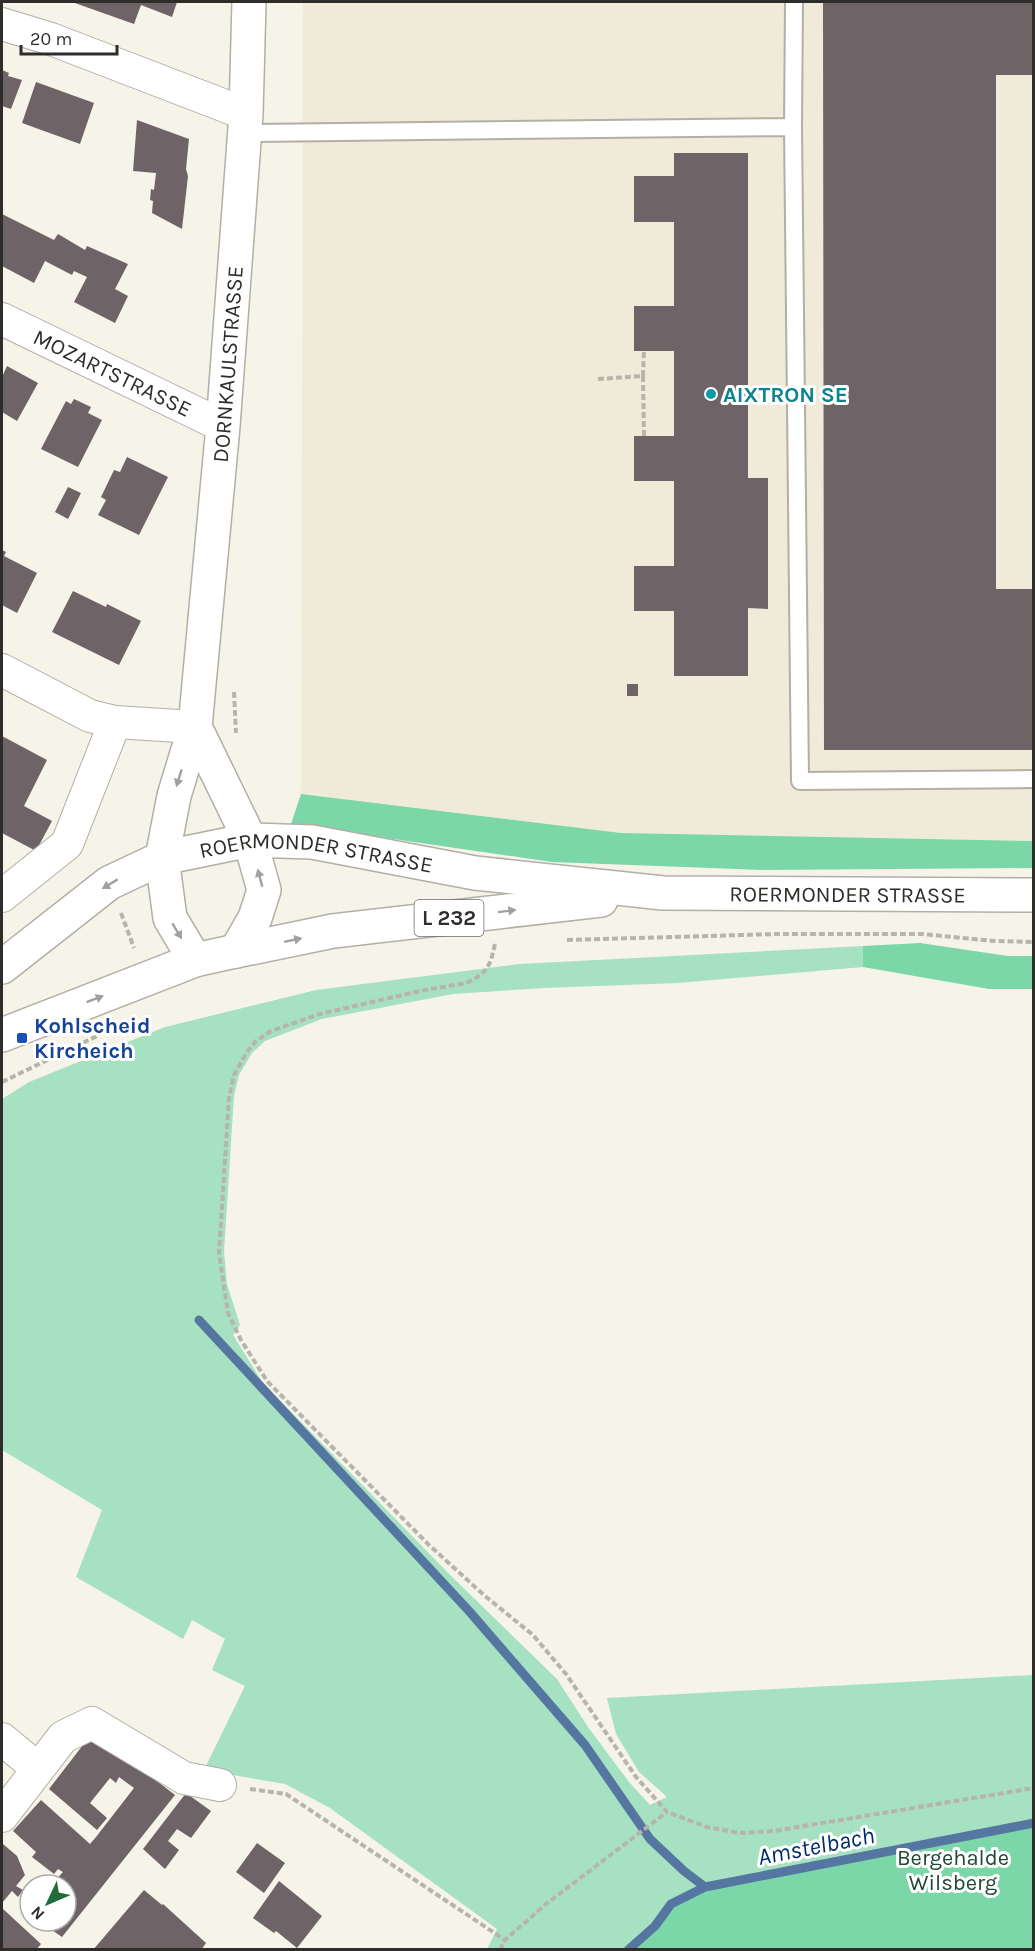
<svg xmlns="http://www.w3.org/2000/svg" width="1035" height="1951" viewBox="0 0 1035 1951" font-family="Karla,sans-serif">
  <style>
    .built { fill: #f0ebd9 }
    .green { fill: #a6e1c1 }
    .forest { fill: #7bd6a8 }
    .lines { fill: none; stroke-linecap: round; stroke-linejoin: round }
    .stream { stroke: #5676a2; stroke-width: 9 }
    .building { fill: #6e6367 }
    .service-casing { stroke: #b2afa5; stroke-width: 20 }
    .minor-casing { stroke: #b2afa5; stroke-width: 34 }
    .tertiary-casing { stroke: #b2afa5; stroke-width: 36 }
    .primary-casing { stroke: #b2afa5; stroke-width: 36 }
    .path { stroke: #b7b4ac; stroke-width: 4; stroke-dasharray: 6 3; stroke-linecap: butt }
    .service { stroke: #fff; stroke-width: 16 }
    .minor { stroke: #fff; stroke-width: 32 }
    .tertiary { stroke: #fff; stroke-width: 33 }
    .primary { stroke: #fff; stroke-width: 33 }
    .oneway { fill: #a1a09f }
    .culture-dot { fill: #0f9aa8; stroke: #fff; stroke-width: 2 }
    .transit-dot { fill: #1a4fb4; stroke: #fff; stroke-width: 2 }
    .labels { text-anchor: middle; stroke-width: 6; stroke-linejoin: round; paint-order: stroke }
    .shield { fill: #fff; stroke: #6d6c69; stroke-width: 1.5 }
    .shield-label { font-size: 21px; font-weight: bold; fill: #2e2d29 }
    .street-label { font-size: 22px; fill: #2e2d29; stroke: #fff }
    .culture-label { font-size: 22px; font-weight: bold; fill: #0d838f; stroke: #fff; text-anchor: start }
    .transit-label { font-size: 22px; font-weight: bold; fill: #164399; stroke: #fff; text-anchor: start }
    .park-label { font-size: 22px; fill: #214835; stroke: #fff }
    .water-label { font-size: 24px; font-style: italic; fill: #002c66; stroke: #fff }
  </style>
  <rect width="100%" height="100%" fill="#f6f3e9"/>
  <path class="built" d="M 303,2 L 1033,2 L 1033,841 L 621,833 L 301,794 Z"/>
  <path class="green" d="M 863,946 L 863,967 L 678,983 L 544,988 L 453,994 L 322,1019 L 265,1041 L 252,1053 L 239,1075 L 234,1096 L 224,1252 L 227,1284 L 240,1325 L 233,1335 L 263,1383 L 453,1578 L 557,1679 L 588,1727 L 629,1782 L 650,1805 L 667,1797 L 639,1772 L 616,1734 L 607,1698 L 1033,1675 L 1033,1949 L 487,1949 L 497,1929 L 330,1808 L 285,1784 L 204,1770 L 245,1686 L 212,1670 L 225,1639 L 192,1620 L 183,1639 L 76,1577 L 102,1510 L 2,1450 L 2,1099 L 29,1082 L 165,1027 L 316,990 L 520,964 Z"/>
  <path class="forest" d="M 301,794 L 621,833 L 1033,841 L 1033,868 L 763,870 L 552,862 L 291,824 Z
    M 920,943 L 1008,956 L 1033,956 L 1033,989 L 989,989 L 863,967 L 863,946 Z
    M 1033,1826 L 1033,1949 L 634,1949 L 657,1928 L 674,1906 L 695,1895 L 723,1886 L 932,1847 Z"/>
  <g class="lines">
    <path class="stream" d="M 199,1320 L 469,1611 L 585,1745 L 650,1839 L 684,1871 L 705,1887
      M 628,1950 L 655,1926 L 671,1904 L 705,1887 L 1034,1823"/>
  </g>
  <path class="building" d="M 72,2 L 177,2 L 172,17 L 141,5 L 134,24 Z
    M 823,2 L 1034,2 L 1034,75 L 996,75 L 996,589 L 1034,589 L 1034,750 L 824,750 Z
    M 2,70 L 9,73 L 8,76 L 22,80 L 11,109 L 2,106 Z
    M 36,82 L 94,103 L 80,144 L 22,123 Z
    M 137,120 L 189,139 L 186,169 L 188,176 L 182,229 L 152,213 L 153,201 L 150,200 L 151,189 L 154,190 L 156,173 L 133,171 Z
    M 674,153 L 748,153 L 748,478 L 768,478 L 768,609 L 748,608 L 748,676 L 674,676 L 674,611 L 634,611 L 634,566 L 674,566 L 674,481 L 634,481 L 634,436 L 674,436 L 674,351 L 634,351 L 634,306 L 674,306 L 674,222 L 634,222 L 634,176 L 674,176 Z
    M 2,214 L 54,240 L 58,234 L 85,250 L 87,246 L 128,264 L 115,289 L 128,296 L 115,323 L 74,302 L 87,277 L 74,271 L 72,275 L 45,261 L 34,283 L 2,266 Z
    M 7,366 L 38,383 L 17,421 L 2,412 L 2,377 Z
    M 74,399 L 91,407 L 88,413 L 102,420 L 78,467 L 41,449 L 66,401 L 71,404 Z
    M 127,457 L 168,477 L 139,535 L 98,515 L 106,500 L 101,497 L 114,470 L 120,472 Z
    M 68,487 L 81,493 L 68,519 L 55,512 Z
    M 2,550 L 6,552 L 4,556 L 37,573 L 17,613 L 2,605 Z
    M 73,591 L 106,607 L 107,604 L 141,621 L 119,665 L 52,632 Z
    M 627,684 L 638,684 L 638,696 L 627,696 Z
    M 2,736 L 47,760 L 24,806 L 52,821 L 36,851 L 2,833 Z
    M 93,1732 L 175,1795 L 62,1937 L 52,1930 L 60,1921 L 66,1921 L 66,1885 L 51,1885 L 63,1872 L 58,1869 L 54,1874 L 32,1857 L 36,1852 L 13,1831 L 41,1800 L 90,1844 L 96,1837 L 134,1788 L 119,1777 L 116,1783 L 110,1778 L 90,1803 L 107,1818 L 97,1830 L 49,1789 Z
    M 186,1793 L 211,1811 L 191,1838 L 177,1829 L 168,1841 L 179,1850 L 165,1869 L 143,1849 Z
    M 257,1843 L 285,1863 L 264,1893 L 236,1872 Z
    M 3,1844 L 17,1856 L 25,1875 L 16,1886 L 23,1890 L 18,1897 L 12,1891 L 2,1903 Z
    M 279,1881 L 322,1916 L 297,1948 L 276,1931 L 274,1933 L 253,1918 Z
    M 144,1890 L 162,1905 L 163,1904 L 206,1943 L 201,1950 L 93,1950 Z
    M 2,1908 L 41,1944 L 36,1950 L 2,1950 Z"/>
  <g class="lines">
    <defs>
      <path id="service" d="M 794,2 L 793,127 L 800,781 L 1034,779
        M 244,133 L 793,127"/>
      <g id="minor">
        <path d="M 2,24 L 51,39 L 246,114"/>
        <path id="s1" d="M 2,319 L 223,426"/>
        <path d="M 2,670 L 90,716 L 115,722 L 195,727"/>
        <path d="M 2,896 L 67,844 L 115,722"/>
        <path d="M 2,1739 L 37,1768"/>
        <path d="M 2,1816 L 63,1737 L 92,1723 L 184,1778 L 220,1785"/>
      </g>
      <g id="tertiary">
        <path d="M 195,727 L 250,840 L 264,890 L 255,918 L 236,951"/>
        <path id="s2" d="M 195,960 L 170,918 L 162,858 L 174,796 L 195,727 L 223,426 L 246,114 L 249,2"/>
      </g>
      <g id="primary">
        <path id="s3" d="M 2,967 L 109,883 L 162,858 L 250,840 L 312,842 L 475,873 L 663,893 L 1034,895"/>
        <path d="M 2,1035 L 195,960 L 236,951 L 333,931 L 601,900"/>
      </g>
    </defs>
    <use href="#service" class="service-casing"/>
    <use href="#minor" class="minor-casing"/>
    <use href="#tertiary" class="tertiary-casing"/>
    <use href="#primary" class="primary-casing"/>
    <path class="path" d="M 643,376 L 644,436
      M 598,379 L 643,376 L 644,351
      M 234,692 L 236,733
      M 121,913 L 134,948
      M 567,940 L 777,934 L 922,934 L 994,941 L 1034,942
      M 495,944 C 490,966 488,973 466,983 L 420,991 L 320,1014 L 271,1031 L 256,1041 L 247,1052 L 234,1075 L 229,1098 L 219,1253 L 228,1313 L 241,1340 L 267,1381 L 429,1545 L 485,1596 L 533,1635 L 566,1674 L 636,1777 L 667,1812 L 707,1827 L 740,1833 L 774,1831 L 1034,1788
      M 2,1082 L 97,1036
      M 250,1789 L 286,1794 L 505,1940
      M 500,1950 L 505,1940 L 546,1904 L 667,1812"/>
    <use href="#service" class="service"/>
    <use href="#minor" class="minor"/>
    <use href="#tertiary" class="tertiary"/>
    <use href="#primary" class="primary"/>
  </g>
  <defs><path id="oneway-solid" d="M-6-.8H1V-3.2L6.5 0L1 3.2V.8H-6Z" transform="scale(1.5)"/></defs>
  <g class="oneway">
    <use href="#oneway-solid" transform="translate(179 778) rotate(107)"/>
    <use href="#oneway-solid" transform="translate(260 878) rotate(-105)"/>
    <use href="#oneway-solid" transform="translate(110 884) rotate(149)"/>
    <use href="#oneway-solid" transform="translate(507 911) rotate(-7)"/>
    <use href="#oneway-solid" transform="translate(177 931) rotate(59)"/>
    <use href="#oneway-solid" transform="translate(293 940) rotate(-12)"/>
    <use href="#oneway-solid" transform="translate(95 999) rotate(-21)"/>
  </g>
  <circle class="culture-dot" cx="711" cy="394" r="6"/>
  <rect class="transit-dot" x="16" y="1032" width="12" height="12" rx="3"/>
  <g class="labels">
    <rect class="shield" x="414.5" y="900" width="69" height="36" rx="4.5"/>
    <g class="shield-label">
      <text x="449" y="925">L 232</text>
    </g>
    <g class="street-label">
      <text dy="8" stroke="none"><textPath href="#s2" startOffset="609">DORNKAULSTRASSE</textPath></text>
      <text dy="8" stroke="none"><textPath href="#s1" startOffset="123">MOZARTSTRASSE</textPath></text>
      <text dy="8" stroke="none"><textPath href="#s3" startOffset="351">ROERMONDER STRASSE</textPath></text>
      <text dy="8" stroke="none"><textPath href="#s3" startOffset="886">ROERMONDER STRASSE</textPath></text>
    </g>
    <g class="culture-label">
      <text x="723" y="402">AIXTRON SE</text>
    </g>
    <g class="transit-label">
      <text x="34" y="1033">Kohlscheid<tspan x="34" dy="25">Kircheich</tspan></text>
    </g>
    <g class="park-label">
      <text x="953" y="1865">Bergehalde<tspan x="953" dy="25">Wilsberg</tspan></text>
    </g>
    <g class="water-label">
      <text transform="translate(816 1846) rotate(-11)" y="8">Amstelbach</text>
    </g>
  </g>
  <rect width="1035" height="1951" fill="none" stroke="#2e2d29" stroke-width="6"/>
  <g transform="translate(48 1903) rotate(226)"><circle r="28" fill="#ffffff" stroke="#ababa9" stroke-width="1.5"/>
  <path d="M0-4.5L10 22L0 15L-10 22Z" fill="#216c3b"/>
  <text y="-9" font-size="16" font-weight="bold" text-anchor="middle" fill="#2e2d29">N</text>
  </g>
  <path d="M21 45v9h96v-9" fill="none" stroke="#2e2d29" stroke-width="3"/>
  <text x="30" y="45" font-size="18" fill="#2e2d29" stroke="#ffffff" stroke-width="4.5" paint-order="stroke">20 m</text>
</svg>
